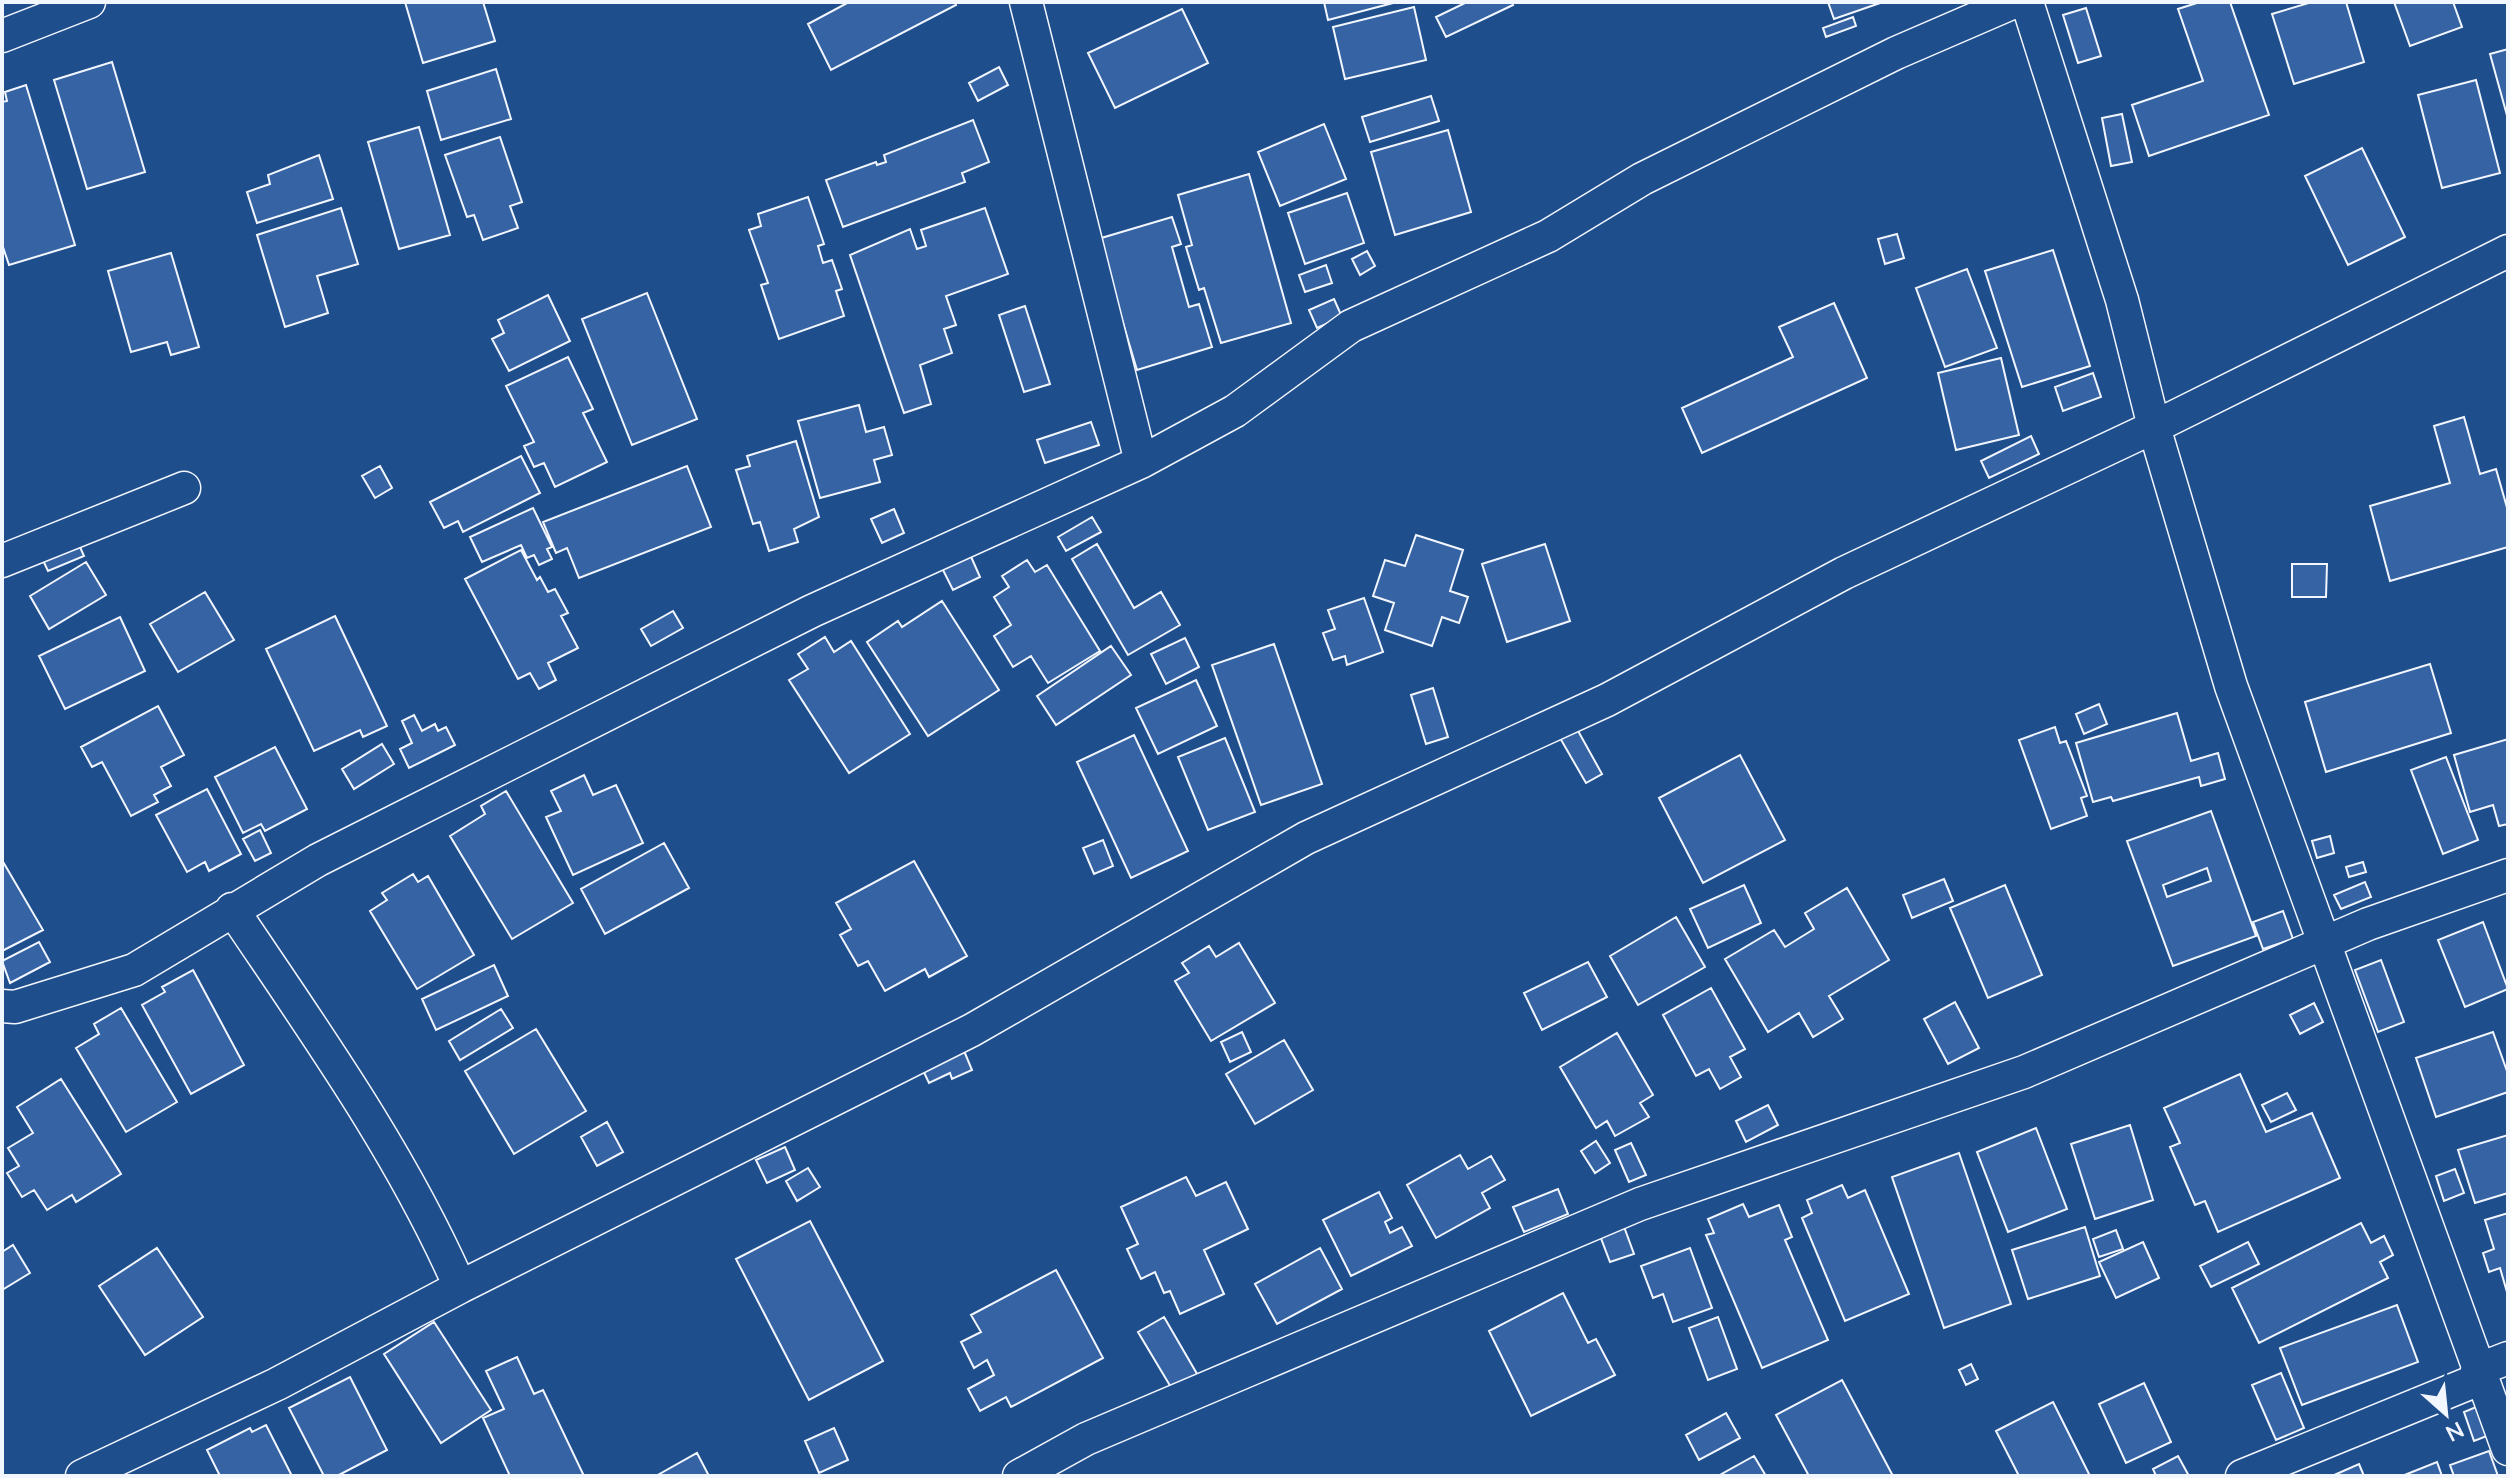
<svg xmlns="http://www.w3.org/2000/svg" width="2510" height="1478" viewBox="0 0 2510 1478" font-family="Mulish,sans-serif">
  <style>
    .building { fill: #3563a3; stroke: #f2f6ff; stroke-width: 2; fill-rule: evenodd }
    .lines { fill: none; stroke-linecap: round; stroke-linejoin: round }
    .street-casing { stroke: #f2f6ff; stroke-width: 35 }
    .street { stroke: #1f4e8c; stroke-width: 32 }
  </style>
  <rect width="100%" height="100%" fill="#1f4e8c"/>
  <path class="building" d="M 405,2 L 483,2 L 495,41 L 423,63 Z
    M 849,2 L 955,2 L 956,5 L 831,70 L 808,24 Z
    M 1324,2 L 1397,2 L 1328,20 Z
    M 1467,2 L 1511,2 L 1513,5 L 1446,37 L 1436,17 Z
    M 1828,2 L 1883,2 L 1834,19 Z
    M 2200,2 L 2230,2 L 2269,115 L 2149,156 L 2132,105 L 2203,81 L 2178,9 Z
    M 2312,2 L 2346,2 L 2364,62 L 2294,84 L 2272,14 Z
    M 2394,2 L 2453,2 L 2462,27 L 2410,46 Z
    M 1414,7 L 1426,60 L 1345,79 L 1333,27 Z
    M 2086,8 L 2101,56 L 2078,63 L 2063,15 Z
    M 1182,9 L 1208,63 L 1115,108 L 1088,53 Z
    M 1853,17 L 1856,26 L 1826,37 L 1823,28 Z
    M 2508,49 L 2508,119 L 2490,54 Z
    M 112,62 L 145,172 L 87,189 L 54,80 Z
    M 999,67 L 1008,85 L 978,101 L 969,83 Z
    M 496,69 L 511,119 L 441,140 L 427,91 Z
    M 2476,80 L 2500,173 L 2442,188 L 2418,95 Z
    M 26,85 L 75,245 L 9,265 L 2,244 L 2,102 L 7,101 L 5,92 Z
    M 1431,96 L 1439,121 L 1370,142 L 1362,117 Z
    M 2122,114 L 2132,162 L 2111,166 L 2102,118 Z
    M 973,120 L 989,162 L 962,173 L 965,182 L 843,227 L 826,180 L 876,162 L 877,165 L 886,162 L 884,155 Z
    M 1324,124 L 1346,179 L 1280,206 L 1258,152 Z
    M 419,127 L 450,235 L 399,249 L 368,142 Z
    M 1448,130 L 1471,212 L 1395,235 L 1371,152 Z
    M 500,137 L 522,202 L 510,206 L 518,228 L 483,240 L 474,215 L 467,217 L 445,155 Z
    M 2362,148 L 2405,237 L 2348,265 L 2305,176 Z
    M 319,155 L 333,199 L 257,223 L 247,192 L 270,184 L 268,175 Z
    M 1249,174 L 1291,323 L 1221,343 L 1204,288 L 1199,290 L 1186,247 L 1192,245 L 1178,195 Z
    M 1347,193 L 1364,243 L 1305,264 L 1288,213 Z
    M 808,197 L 824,244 L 818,246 L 823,263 L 832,260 L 842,289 L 836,291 L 844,316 L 779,339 L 761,285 L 768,283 L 749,230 L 761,226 L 758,214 Z
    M 341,208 L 358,264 L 317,276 L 328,313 L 285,327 L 257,235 Z
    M 985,208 L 1008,274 L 946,296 L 956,325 L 944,329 L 952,353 L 920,365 L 931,404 L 904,413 L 850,255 L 910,229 L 917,249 L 926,246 L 921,230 Z
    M 1172,217 L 1181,244 L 1172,247 L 1189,307 L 1199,304 L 1212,347 L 1137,370 L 1098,239 Z
    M 1897,234 L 1904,258 L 1885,264 L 1878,239 Z
    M 2053,250 L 2090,366 L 2022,387 L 1985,271 Z
    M 1367,251 L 1375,266 L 1360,275 L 1352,259 Z
    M 171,253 L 199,347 L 171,355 L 167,342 L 131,352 L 108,271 Z
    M 1326,265 L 1332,283 L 1305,292 L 1299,275 Z
    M 1967,269 L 1997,348 L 1945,367 L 1916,288 Z
    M 647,293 L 697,419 L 632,445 L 582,319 Z
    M 548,295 L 570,341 L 509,371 L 492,339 L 504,333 L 498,320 Z
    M 1334,299 L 1342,317 L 1317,328 L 1309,310 Z
    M 1834,303 L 1867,378 L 1702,453 L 1682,408 L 1793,357 L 1779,327 Z
    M 1025,306 L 1050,384 L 1024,392 L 999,315 Z
    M 568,357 L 593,409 L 583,413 L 607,462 L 555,487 L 544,463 L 534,467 L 524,446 L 534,442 L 506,386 Z
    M 2001,358 L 2019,435 L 1956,450 L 1938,373 Z
    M 2093,373 L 2101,397 L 2063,411 L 2055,387 Z
    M 859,405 L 866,432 L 884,427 L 892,455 L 874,460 L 880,482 L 820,498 L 798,421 Z
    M 2464,417 L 2480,474 L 2496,469 L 2508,511 L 2508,547 L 2390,581 L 2370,506 L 2450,483 L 2434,426 Z
    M 1091,422 L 1099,445 L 1045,463 L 1037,440 Z
    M 2031,436 L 2039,454 L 1989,478 L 1981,461 Z
    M 796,441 L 819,517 L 794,529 L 798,542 L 769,551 L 760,522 L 753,524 L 736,470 L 750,466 L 747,456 Z
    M 521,456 L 540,493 L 463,532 L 458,521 L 444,528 L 430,502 Z
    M 380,466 L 392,488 L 375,498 L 362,476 Z
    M 687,466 L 711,527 L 579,578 L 567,548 L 556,553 L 543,522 Z
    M 533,508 L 552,547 L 547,549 L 552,559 L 539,565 L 534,555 L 527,558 L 521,545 L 482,562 L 470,537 Z
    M 894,509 L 904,533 L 882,543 L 871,519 Z
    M 1092,517 L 1101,532 L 1066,551 L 1058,537 Z
    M 1416,535 L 1463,550 L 1450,591 L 1468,597 L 1459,623 L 1442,617 L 1432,646 L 1385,630 L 1394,603 L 1373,596 L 1385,560 L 1405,566 Z
    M 76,538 L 84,556 L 48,571 L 40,554 Z
    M 1097,544 L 1134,608 L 1161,592 L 1180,625 L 1128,655 L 1072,559 Z
    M 1545,544 L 1570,621 L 1507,642 L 1482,564 Z
    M 521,550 L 537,580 L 540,577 L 548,592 L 555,589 L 568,613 L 561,616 L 578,648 L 548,663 L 556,680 L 539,689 L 530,673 L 518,679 L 465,579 Z
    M 969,552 L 980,577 L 953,590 L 941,566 Z
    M 1027,560 L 1035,572 L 1047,565 L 1100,651 L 1048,683 L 1031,656 L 1013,667 L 994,636 L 1011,625 L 994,597 L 1009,587 L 1002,576 Z
    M 86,562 L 106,595 L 49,629 L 30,596 Z
    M 2292,564 L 2327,564 L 2326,597 L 2292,597 Z
    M 205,592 L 234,640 L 178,672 L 150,624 Z
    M 1364,598 L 1383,652 L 1347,665 L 1345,656 L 1333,660 L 1323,633 L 1335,629 L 1328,610 Z
    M 942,601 L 999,690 L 928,736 L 867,642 L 898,621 L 902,627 Z
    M 673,611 L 683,628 L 651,646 L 641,629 Z
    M 335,616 L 387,726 L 363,737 L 360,730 L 314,751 L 266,649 Z
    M 120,617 L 145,671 L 65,709 L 39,656 Z
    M 825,637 L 834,652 L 851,641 L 910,734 L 849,773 L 789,680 L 808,669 L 798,654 Z
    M 1185,638 L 1199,667 L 1166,684 L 1151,654 Z
    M 1274,644 L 1322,784 L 1261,805 L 1212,665 Z
    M 1111,646 L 1131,675 L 1056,725 L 1037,696 Z
    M 2430,664 L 2451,733 L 2326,772 L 2305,702 Z
    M 1196,680 L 1217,726 L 1158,754 L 1136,708 Z
    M 1433,688 L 1448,737 L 1426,744 L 1411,695 Z
    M 2099,704 L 2107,724 L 2084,734 L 2076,714 Z
    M 158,706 L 184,755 L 161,767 L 171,786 L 154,795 L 158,802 L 131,816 L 102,762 L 92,767 L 81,747 Z
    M 2177,713 L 2191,761 L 2218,753 L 2225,779 L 2201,786 L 2199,777 L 2113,801 L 2111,797 L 2093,802 L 2076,743 Z
    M 414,715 L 422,731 L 435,724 L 438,731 L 446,727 L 455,745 L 409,768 L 400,749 L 412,743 L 402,721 Z
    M 2055,727 L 2060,743 L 2066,741 L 2087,796 L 2081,798 L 2087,816 L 2051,829 L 2019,740 Z
    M 1577,729 L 1602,774 L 1586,783 L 1560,738 Z
    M 1134,735 L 1188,851 L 1131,878 L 1077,762 Z
    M 1225,738 L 1255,812 L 1208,830 L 1178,757 Z
    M 2508,739 L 2508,824 L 2499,826 L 2493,805 L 2470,812 L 2454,755 Z
    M 382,744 L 394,764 L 354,789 L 342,769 Z
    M 275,747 L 307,809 L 265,831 L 261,824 L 243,833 L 215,777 Z
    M 1740,755 L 1785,840 L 1703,883 L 1659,798 Z
    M 2446,757 L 2478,840 L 2443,854 L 2411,770 Z
    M 584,775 L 593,795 L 616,785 L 643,843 L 573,875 L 546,817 L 561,811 L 551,791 Z
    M 207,789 L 241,854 L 209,871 L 205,862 L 187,872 L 156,815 Z
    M 506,791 L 573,903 L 512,939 L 450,836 L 485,814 L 481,806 Z
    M 2211,811 L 2256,936 L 2173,966 L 2127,841 ZM 2207,868 L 2211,881 L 2167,897 L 2163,885 Z
    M 260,830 L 271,853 L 255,861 L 243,839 Z
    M 2330,836 L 2334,853 L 2317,858 L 2312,841 Z
    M 1103,840 L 1113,866 L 1094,874 L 1083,848 Z
    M 664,843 L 689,888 L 605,934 L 581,889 Z
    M 2,860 L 43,930 L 2,951 Z
    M 914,861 L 967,956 L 929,977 L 925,969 L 885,991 L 868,961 L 858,966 L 840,935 L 851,929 L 836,903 Z
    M 2363,862 L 2366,872 L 2349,877 L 2346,867 Z
    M 413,874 L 418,882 L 428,876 L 474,955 L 417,989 L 370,911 L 387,900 L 382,893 Z
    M 1944,879 L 1953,901 L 1912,918 L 1903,895 Z
    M 2365,882 L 2371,897 L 2341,909 L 2334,895 Z
    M 1744,885 L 1761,923 L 1708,948 L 1690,909 Z
    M 2005,885 L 2042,975 L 1988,998 L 1950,908 Z
    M 1847,888 L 1889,960 L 1829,996 L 1843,1019 L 1813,1037 L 1799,1013 L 1768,1032 L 1725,959 L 1774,930 L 1785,947 L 1814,929 L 1805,913 Z
    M 2283,911 L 2293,939 L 2263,949 L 2253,922 Z
    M 1676,917 L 1705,967 L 1638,1005 L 1610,956 Z
    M 2483,922 L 2508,989 L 2465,1007 L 2438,940 Z
    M 39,942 L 50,962 L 10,983 L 2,961 Z
    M 1239,943 L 1275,1003 L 1211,1041 L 1175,981 L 1189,973 L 1182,963 L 1209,946 L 1216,957 Z
    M 2381,960 L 2404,1022 L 2378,1032 L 2355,970 Z
    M 1588,962 L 1607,997 L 1542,1030 L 1524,993 Z
    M 494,965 L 508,996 L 436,1030 L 422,999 Z
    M 193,970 L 244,1065 L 191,1094 L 142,1005 L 165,992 L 162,987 Z
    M 1711,988 L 1745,1049 L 1730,1057 L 1741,1077 L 1720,1089 L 1709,1069 L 1696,1076 L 1663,1015 Z
    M 1955,1002 L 1979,1048 L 1948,1064 L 1924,1019 Z
    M 2314,1003 L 2323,1022 L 2300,1034 L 2290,1015 Z
    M 121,1008 L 177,1102 L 126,1132 L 76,1048 L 99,1034 L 94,1024 Z
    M 501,1009 L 513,1028 L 460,1060 L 449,1041 Z
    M 536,1029 L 586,1111 L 514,1154 L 465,1071 Z
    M 1242,1032 L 1251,1052 L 1230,1062 L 1221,1042 Z
    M 2493,1032 L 2508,1074 L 2508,1092 L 2436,1117 L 2416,1058 Z
    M 1617,1033 L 1653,1095 L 1640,1103 L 1649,1117 L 1615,1136 L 1607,1121 L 1596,1128 L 1560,1067 Z
    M 1284,1040 L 1313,1090 L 1255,1124 L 1226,1074 Z
    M 962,1046 L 972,1070 L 952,1079 L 950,1073 L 929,1083 L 920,1064 Z
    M 2240,1074 L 2266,1132 L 2312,1113 L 2340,1178 L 2218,1232 L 2205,1201 L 2195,1205 L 2170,1147 L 2180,1143 L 2164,1108 Z
    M 61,1079 L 121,1174 L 76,1202 L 72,1195 L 47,1210 L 34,1190 L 22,1197 L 7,1173 L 19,1166 L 8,1148 L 33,1133 L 17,1107 Z
    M 2287,1093 L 2296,1110 L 2271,1122 L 2262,1105 Z
    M 1768,1105 L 1778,1125 L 1746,1142 L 1736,1121 Z
    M 607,1122 L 623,1152 L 597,1166 L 581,1137 Z
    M 2130,1125 L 2153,1200 L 2095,1219 L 2071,1144 Z
    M 2036,1128 L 2067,1209 L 2008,1232 L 1977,1152 Z
    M 2508,1135 L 2508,1193 L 2475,1203 L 2458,1150 Z
    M 1596,1141 L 1610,1163 L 1595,1173 L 1581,1151 Z
    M 1631,1143 L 1646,1175 L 1629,1182 L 1615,1150 Z
    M 785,1147 L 795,1170 L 767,1183 L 756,1160 Z
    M 1959,1153 L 2011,1304 L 1944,1328 L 1892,1177 Z
    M 1460,1155 L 1468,1169 L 1491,1156 L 1505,1180 L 1482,1193 L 1490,1208 L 1436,1238 L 1407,1185 Z
    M 808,1168 L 820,1187 L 797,1201 L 786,1181 Z
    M 2455,1169 L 2464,1193 L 2444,1201 L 2436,1176 Z
    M 1186,1177 L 1196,1196 L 1226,1182 L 1248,1229 L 1204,1250 L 1224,1294 L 1180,1314 L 1170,1291 L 1164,1293 L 1155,1272 L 1141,1279 L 1127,1249 L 1138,1244 L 1121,1207 Z
    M 1842,1185 L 1848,1198 L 1865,1190 L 1909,1294 L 1845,1321 L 1802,1218 L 1812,1213 L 1807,1200 Z
    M 1558,1189 L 1568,1214 L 1524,1232 L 1513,1207 Z
    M 1379,1192 L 1392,1218 L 1385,1222 L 1390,1233 L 1402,1227 L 1412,1246 L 1351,1276 L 1323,1220 Z
    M 1743,1204 L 1749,1217 L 1779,1205 L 1792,1237 L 1785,1240 L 1828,1340 L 1762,1368 L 1706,1235 L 1714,1233 L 1708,1219 Z
    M 2508,1213 L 2508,1291 L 2507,1292 L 2500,1268 L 2489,1272 L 2483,1253 L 2494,1249 L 2485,1220 Z
    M 810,1221 L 883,1361 L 809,1400 L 736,1259 Z
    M 2361,1223 L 2371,1243 L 2384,1236 L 2393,1255 L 2380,1262 L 2388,1278 L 2259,1343 L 2232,1288 Z
    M 1623,1224 L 1634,1254 L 1610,1262 L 1599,1233 Z
    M 2085,1227 L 2100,1276 L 2028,1299 L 2012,1250 Z
    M 2116,1230 L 2123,1249 L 2099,1257 L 2093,1239 Z
    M 2143,1242 L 2159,1278 L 2116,1298 L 2099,1262 Z
    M 2248,1242 L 2259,1264 L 2211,1287 L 2200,1266 Z
    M 13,1245 L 30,1273 L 2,1290 L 2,1252 Z
    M 157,1248 L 203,1317 L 145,1355 L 99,1286 Z
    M 1320,1248 L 1342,1289 L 1277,1324 L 1255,1284 Z
    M 1690,1248 L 1712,1308 L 1673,1322 L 1663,1294 L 1653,1298 L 1641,1266 Z
    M 1056,1270 L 1103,1358 L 1011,1407 L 1006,1397 L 980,1411 L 968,1389 L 994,1375 L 987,1360 L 974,1368 L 961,1342 L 981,1332 L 971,1315 Z
    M 1563,1293 L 1588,1343 L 1596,1339 L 1615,1375 L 1531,1416 L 1489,1331 Z
    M 2397,1305 L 2418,1362 L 2302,1405 L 2280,1348 Z
    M 1164,1317 L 1200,1379 L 1175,1394 L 1138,1332 Z
    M 1718,1317 L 1737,1369 L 1708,1380 L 1689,1328 Z
    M 434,1322 L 491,1410 L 441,1443 L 384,1354 Z
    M 517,1357 L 534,1394 L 543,1390 L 584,1476 L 510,1476 L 483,1418 L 504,1409 L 486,1371 Z
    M 1971,1364 L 1978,1379 L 1966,1385 L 1959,1370 Z
    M 2281,1373 L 2304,1428 L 2276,1440 L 2252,1385 Z
    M 350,1377 L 387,1450 L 337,1476 L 324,1476 L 289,1408 Z
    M 1842,1380 L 1893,1476 L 1809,1476 L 1776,1415 Z
    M 2144,1383 L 2171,1442 L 2126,1463 L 2099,1404 Z
    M 2053,1402 L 2090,1476 L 2019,1476 L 1996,1431 Z
    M 2476,1407 L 2487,1436 L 2474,1441 L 2464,1412 Z
    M 1726,1413 L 1740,1438 L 1699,1460 L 1686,1435 Z
    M 266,1425 L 292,1476 L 220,1476 L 207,1450 L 250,1428 L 252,1432 Z
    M 834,1428 L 848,1460 L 819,1473 L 805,1441 Z
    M 2489,1451 L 2498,1476 L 2454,1476 L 2450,1465 Z
    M 697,1453 L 709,1476 L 656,1476 Z
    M 1754,1456 L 1766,1476 L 1718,1476 Z
    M 2178,1456 L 2189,1476 L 2156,1476 L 2153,1469 Z
    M 2437,1462 L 2442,1476 L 2402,1476 Z
    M 2359,1464 L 2364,1476 L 2332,1476 Z"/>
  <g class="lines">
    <defs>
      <path id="street" d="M 1026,2 L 1141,462
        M 2027,2 L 2122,300 L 2154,427 L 2231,686 L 2508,1449
        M 2,36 L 89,2
        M 2,561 L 184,488
        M 232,909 C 314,1031 401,1152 460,1287
        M 2,1006 L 15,1007 L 134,970 L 318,860 L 812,611 L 1141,462 L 1235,411 L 1351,326 L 1548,236 L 1642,179 L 1896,53 L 2014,2
        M 2477,1370 L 2508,1358
        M 82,1476 L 277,1384 L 460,1287 L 972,1030 L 1306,838 L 1607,700 L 1844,573 L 2154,427 L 2508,251
        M 1019,1476 L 1086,1439 L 1640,1204 L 2024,1072 L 2368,924 L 2508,875
        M 2242,1476 L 2482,1378"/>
    </defs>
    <use href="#street" class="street-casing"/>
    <use href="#street" class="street"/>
  </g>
  <rect width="2510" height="1478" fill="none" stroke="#f2f6ff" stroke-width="8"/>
  <g transform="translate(2446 1414) rotate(153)" stroke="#1f4e8c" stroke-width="6" paint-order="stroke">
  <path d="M0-6L14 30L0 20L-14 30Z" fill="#f2f6ff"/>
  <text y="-12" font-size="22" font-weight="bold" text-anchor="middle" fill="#f2f6ff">N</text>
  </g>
</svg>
